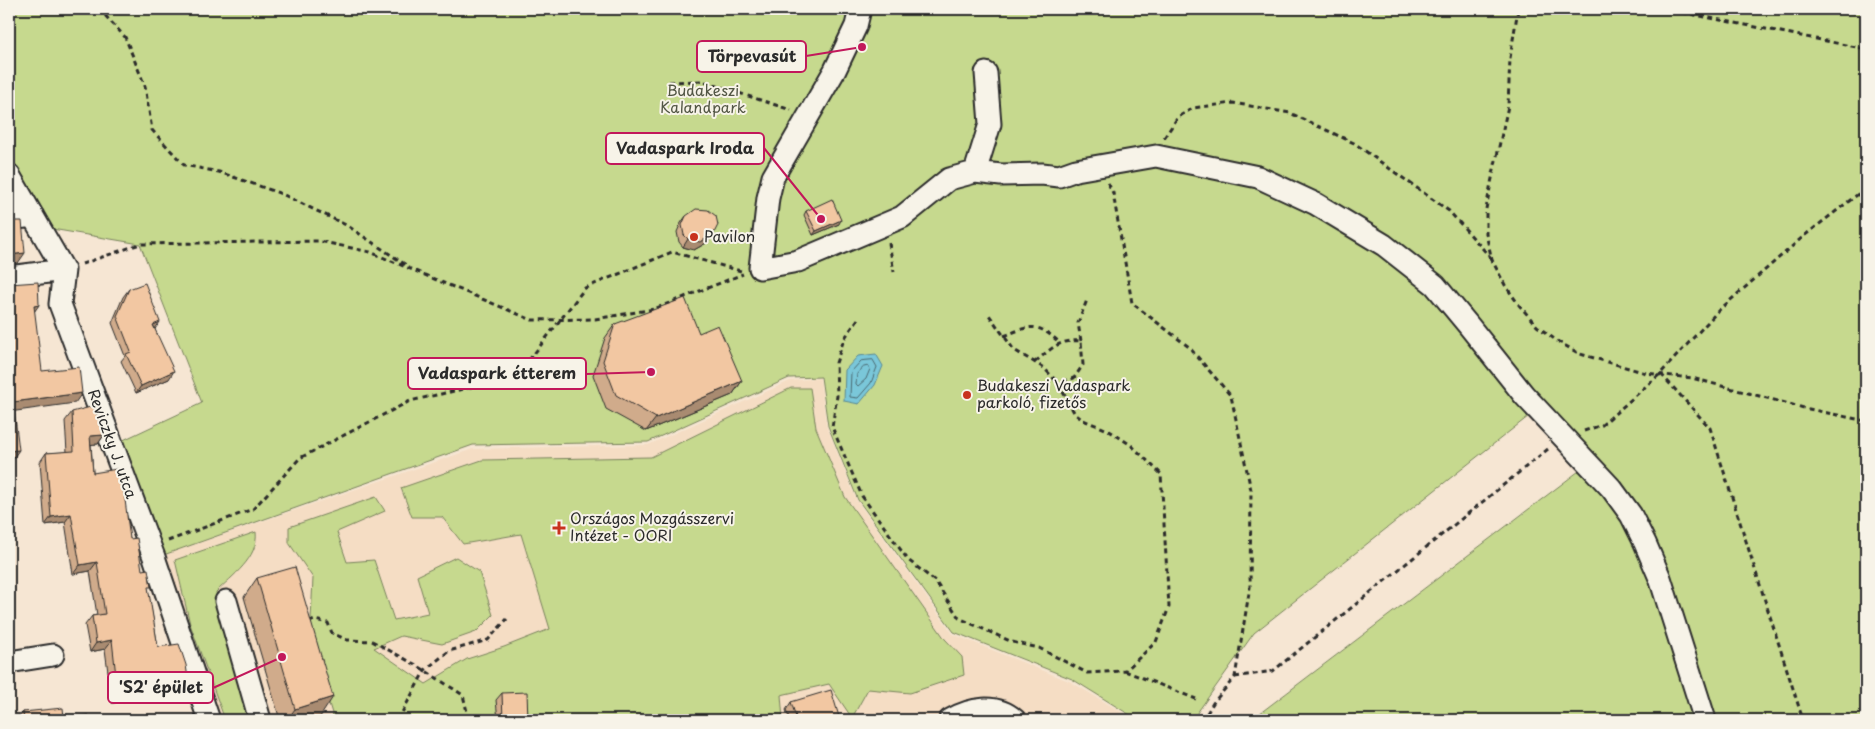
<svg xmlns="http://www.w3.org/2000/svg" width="1875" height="729" viewBox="0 0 1875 729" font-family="'Playpen Sans',sans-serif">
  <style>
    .built { fill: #f5ddc4 }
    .green { fill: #c6d98e; stroke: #78825c }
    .water { fill: #7ac7d9; stroke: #5a8993 }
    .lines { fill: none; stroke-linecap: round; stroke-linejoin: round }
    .shore { stroke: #4b6971; stroke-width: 1 }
    .minor-casing { stroke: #2b2b2b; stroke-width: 25 }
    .path { stroke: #2b2b2b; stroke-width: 3; stroke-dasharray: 5 4; stroke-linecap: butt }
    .minor { stroke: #f7f3e8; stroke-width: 21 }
    .wall { fill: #d0ab8b; stroke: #2b2b2b }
    .shaded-wall { fill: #a98b71; stroke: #2b2b2b }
    .building { fill: #f2c7a2; stroke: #2b2b2b }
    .poi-dot { fill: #c8321e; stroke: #f7f3e8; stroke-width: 2 }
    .labels { text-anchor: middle; stroke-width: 4; stroke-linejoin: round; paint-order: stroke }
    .park-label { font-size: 15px; fill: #525644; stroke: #f7f3e8 }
    .poi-label { font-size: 15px; fill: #2b2b2b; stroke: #f7f3e8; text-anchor: start }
    .street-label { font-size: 15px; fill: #2b2b2b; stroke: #f7f3e8 }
    .leader { fill: none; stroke: #c2185b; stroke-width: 2 }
    .callout-dot { fill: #c2185b; stroke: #f7f3e8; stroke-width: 2 }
    .callout { fill: #f7f3e8; stroke: #c2185b; stroke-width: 2 }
    .callout-label { font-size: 16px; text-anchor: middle; font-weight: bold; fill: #2b2b2b }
  </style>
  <rect width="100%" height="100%" fill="#f6e6d3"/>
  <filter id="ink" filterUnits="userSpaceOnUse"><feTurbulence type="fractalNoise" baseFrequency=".02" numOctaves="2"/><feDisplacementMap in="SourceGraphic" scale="10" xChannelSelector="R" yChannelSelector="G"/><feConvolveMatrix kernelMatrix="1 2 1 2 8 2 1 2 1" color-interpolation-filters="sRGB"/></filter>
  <g filter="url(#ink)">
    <path class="built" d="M 820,378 L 827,427 L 857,501 L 953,634 L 1071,682 L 1135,720 L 215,720 L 155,558 L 473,449 L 648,445 L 790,381 Z"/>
    <path class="green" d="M 9,9 L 1866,9 L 1866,720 L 1251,720 L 1579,471 L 1529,416 L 1254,633 L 1192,720 L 1138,720 L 1072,679 L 954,632 L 858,500 L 828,426 L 821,377 L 789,378 L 648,442 L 473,445 L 155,558 L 117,443 L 202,403 L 140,244 L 52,229 L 9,154 Z
      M 791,388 L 810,388 L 816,428 L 845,497 L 945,639 L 962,657 L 964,675 L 910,693 L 868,689 L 852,718 L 829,684 L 781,695 L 783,720 L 334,720 L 310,641 L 313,578 L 289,543 L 289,527 L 376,497 L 385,511 L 337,532 L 347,562 L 374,560 L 394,620 L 428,613 L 417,576 L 456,557 L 479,572 L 493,615 L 476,632 L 442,644 L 401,636 L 374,648 L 426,684 L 467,659 L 504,647 L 550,629 L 521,534 L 463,544 L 442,517 L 412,517 L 401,488 L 482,460 L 651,457 Z
      M 256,532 C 259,558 232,576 216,592 L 224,636 L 253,720 L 225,720 L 190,624 L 175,560 Z"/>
    <path class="water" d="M 876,354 L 883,366 L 875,385 L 859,404 L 844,401 L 845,370 L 858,356 Z"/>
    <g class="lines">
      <path class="shore" d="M 873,360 L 877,367 L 871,383 L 858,398 L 850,397 L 851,372 L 861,361 Z
        M 864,367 L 868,366 L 870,369 L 866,379 L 858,386 L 856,384 L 857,374 Z"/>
      <defs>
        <path id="minor" d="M 860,9 L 856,26 L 835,70 L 773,177 L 768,198 L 760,268 L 798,261 L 902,217 L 949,179 L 975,172 L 1001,175 L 1042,174 L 1059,176 L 1076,170 L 1156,156 L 1258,177 L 1316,204 L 1384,245 L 1435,285 L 1469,326 L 1524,395 L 1612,489 L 1631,515 L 1645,543 L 1660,578 L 1705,720
          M 975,172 L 990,124 L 986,73
          M 9,175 L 64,270 L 60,304 L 154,557 L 209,720
          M 9,219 L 33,216
          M 9,277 L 64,270
          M 226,601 L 260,720
          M 9,662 L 53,655
          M 950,720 C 970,708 996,703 1015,720"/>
      </defs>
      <use href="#minor" class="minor-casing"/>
      <path class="path" d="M 99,9 L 125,37 L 145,86 L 152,130 L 184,165 L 219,172 L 282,194 L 348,226 L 406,265
        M 1518,9 L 1510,58 L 1508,106 L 1491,183 L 1486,209 L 1486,234 L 1492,260 L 1505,285 L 1519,305 L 1537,326 L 1557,341 L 1580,354 L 1646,373 L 1692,378 L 1804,408 L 1866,421
        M 1665,9 L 1866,49
        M 669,82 L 702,81 L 791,110
        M 1164,138 L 1178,117 L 1193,108 L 1233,103 L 1290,113 L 1354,143 L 1449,211 L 1492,259
        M 1108,183 L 1113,193 L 1132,303 L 1189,347 L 1231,396 L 1251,490 L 1250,587 L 1235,677 L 1213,703 L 1203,720
        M 889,243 L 894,272
        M 82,264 L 140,244 L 319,241 L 370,252 L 532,320 L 595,319 L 654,309 L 743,274
        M 858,319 L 844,339 L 836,363 L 837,396 L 832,427 L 862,496 L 908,560 L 935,581 L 959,618 L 1012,642 L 1039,648 L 1087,673 L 1125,671 L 1156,642 L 1169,607 L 1161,474 L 1131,445 L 1108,430 L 1083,420 L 1075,414 L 1058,383 L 1044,368 L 1014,350 L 989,315
        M 1004,336 C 1031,325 1037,322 1060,343
        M 1081,341 L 1078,323 L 1087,300
        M 1035,362 C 1051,349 1059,339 1081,341 L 1083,365 L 1074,378 L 1058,383
        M 1661,374 L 1710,428 L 1803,720
        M 1584,431 L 1602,425 L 1660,374 L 1718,311 L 1804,236 L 1866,188
        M 168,541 L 253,509 L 300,458 L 410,401 L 516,377 L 585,288 L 672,252 L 741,271
        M 309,622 L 315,620 L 328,623 L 332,633 L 347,640 L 372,641 L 418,666 L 463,695 L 469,720
        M 1125,671 L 1196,699
        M 1235,677 L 1273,671 L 1548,449
        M 398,720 L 425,670 L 449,651 L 488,640 L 507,619
        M 1862,720 L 1866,710"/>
      <use href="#minor" class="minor"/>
    </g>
    <path class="wall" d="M 806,211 L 839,224 L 813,235 L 804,215 Z
      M 686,216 L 708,242 L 694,250 L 683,247 L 679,242 L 677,232 L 681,223 Z
      M 129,289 L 155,329 L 169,379 L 136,393 L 121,361 L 125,356 L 112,323 L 123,297 Z
      M 615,324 L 699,333 L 742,381 L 732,395 L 646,431 L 606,409 L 593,375 L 605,338 Z
      M 72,412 L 104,435 L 98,444 L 91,444 L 93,473 L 130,539 L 148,590 L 158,647 L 183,694 L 112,703 L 105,649 L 90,652 L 85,625 L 92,616 L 97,615 L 90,571 L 73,574 L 65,522 L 45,525 L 40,462 L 46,453 L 67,452 L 65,421 Z
      M 257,578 L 320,717 L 307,720 L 280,720 L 244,597 Z
      M 502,693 L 528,720 L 498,720 L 496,700 Z
      M 791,702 L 840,720 L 790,720 L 786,710 Z
      M 23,712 L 64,717 L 89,720 L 17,720 Z"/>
    <path class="shaded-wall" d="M 841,220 L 839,224 L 813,235 L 816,231 Z
      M 713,235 L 708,242 L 694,250 L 683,247 L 688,239 Z
      M 25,253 L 18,263 L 9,264 L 9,255 Z
      M 39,305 L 32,315 L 34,306 Z
      M 160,322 L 155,329 L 153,325 Z
      M 174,371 L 169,379 L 136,393 L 141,386 Z
      M 742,381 L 732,395 L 646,431 L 656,418 Z
      M 82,393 L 75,403 L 9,412 L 13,402 Z
      M 104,435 L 98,444 L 84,445 L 90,436 Z
      M 19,450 L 12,460 L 9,460 L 9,451 Z
      M 71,514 L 65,522 L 45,525 L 51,517 Z
      M 97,562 L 90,571 L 73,574 L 80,565 Z
      M 112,640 L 105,649 L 90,652 L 96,643 Z
      M 189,685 L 183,694 L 112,703 L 118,694 Z
      M 333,697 L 320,717 L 307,720 L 287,720 L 295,709 Z"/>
    <path class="building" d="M 832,199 L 841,220 L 816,231 L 806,211 Z
      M 696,209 L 708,210 L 716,216 L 718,225 L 713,235 L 700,242 L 688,239 L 684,235 L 682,225 L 686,216 Z
      M 9,219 L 12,221 L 22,221 L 25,253 L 9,255 Z
      M 38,282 L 39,305 L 34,306 L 42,371 L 79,367 L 82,393 L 13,402 L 19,450 L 9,451 L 9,284 Z
      M 145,283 L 160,322 L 153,325 L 174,371 L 141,386 L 126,354 L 131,352 L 117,316 L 129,289 Z
      M 685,298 L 699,333 L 718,325 L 742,381 L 656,418 L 616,395 L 603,361 L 615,324 Z
      M 94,406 L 104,435 L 90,436 L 93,473 L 117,469 L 123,484 L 130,539 L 137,538 L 142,570 L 148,569 L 151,587 L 148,587 L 158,647 L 179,644 L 186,665 L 189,685 L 118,694 L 112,640 L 96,643 L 92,616 L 105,614 L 97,562 L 80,565 L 71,514 L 51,517 L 46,453 L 74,451 L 72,412 Z
      M 295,567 L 333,697 L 295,709 L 257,578 Z
      M 831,690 L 840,720 L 797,720 L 791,702 Z
      M 527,692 L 528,720 L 503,720 L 502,693 Z
      M 63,708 L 64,717 L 88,715 L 89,720 L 24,720 L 23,712 Z"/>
  </g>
  <g class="poi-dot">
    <circle cx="694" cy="237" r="5"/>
    <circle cx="967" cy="395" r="5"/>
    <path d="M556.5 520.5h5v5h5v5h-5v5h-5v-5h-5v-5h5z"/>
  </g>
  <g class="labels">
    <g class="park-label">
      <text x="703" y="96">Budakeszi<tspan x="703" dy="17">Kalandpark</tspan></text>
    </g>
    <g class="poi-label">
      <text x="704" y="242">Pavilon</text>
      <text x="977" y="391">Budakeszi Vadaspark<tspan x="977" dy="17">parkoló, fizetős</tspan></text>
      <text x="570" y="524">Országos Mozgásszervi<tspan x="570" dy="17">Intézet - OORI</tspan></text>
    </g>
    <g class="street-label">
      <text transform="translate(112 444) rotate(70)" y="5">Reviczky J. utca</text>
    </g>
  </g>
  <path class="leader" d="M862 47L806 56M821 219L764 148M651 372L586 374M282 657L213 688"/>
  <g class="callout-dot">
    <circle cx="862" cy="47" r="5"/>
    <circle cx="821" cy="219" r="5"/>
    <circle cx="651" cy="372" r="5"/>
    <circle cx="282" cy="657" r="5"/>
  </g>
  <g class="callout">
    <rect x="697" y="41" width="109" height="31" rx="5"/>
    <rect x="606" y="133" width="158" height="31" rx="5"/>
    <rect x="408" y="358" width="178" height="31" rx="5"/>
    <rect x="108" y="672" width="105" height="31" rx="5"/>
  </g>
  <g class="callout-label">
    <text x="752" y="62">Törpevasút</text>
    <text x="685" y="154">Vadaspark Iroda</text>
    <text x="497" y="379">Vadaspark étterem</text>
    <text x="161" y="693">'S2' épület</text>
  </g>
  <rect width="1875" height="729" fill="none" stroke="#f7f3e8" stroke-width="30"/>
  <rect x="15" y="15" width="1845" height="699" fill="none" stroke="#2b2b2b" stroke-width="2" filter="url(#ink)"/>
</svg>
